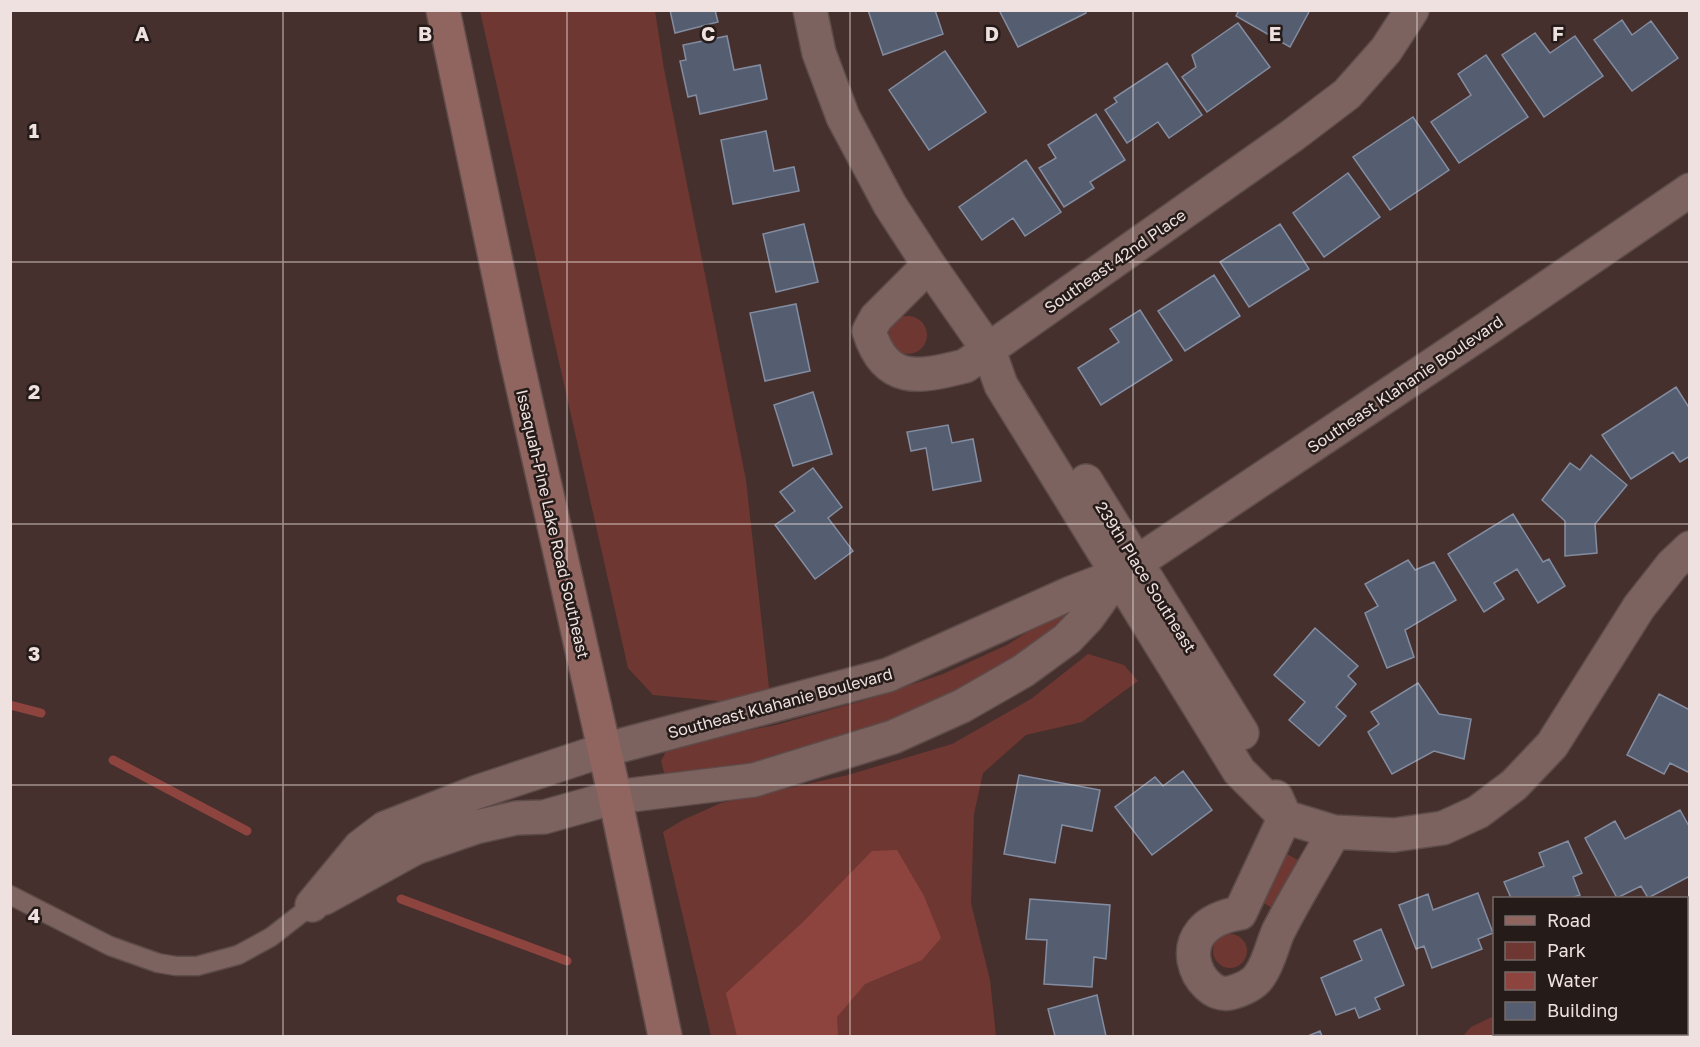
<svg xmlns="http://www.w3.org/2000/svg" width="1700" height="1047" viewBox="0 0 1700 1047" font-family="'Golos Text',sans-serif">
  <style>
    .green { fill: #6f3732 }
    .water { fill: #8e443e }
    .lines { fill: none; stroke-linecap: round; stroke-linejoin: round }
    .stream { stroke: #8e443e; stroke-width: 9 }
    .building { fill: #555e71; stroke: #838ca0; stroke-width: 1.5 }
    .service-casing { stroke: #5e4c4a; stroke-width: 21 }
    .minor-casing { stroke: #5e4c4a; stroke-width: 36 }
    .tertiary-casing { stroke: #5e4c4a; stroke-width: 36 }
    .secondary-casing { stroke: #5e4c4a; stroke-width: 36 }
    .service { stroke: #7c6360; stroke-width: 18 }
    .minor { stroke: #7c6360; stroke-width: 33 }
    .tertiary { stroke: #7c6360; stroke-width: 33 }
    .secondary { stroke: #90645f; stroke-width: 33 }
    .grid { fill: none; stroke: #efe1df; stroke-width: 1.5; stroke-opacity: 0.55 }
    .labels { text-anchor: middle; stroke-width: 5; stroke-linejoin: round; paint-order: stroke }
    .street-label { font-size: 16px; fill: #efe1df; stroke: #251b19 }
    .grid-label { font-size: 20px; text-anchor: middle; font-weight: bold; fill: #efe1df; stroke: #251b19; stroke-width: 5; stroke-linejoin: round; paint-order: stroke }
  </style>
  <rect width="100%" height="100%" fill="#45302d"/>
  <path class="green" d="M 480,11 L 655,11 L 664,69 L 746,480 L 771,706 L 653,695 L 628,668 Z
    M889 335a19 19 0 1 1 38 0a19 19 0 1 1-38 0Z
    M 1069,615 L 1037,643 L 977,680 L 892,725 L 742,778 L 667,783 L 661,761 L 669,746 L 776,725 L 862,701 L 943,674 L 1007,645 L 1046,620 Z
    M 1088,654 L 1124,665 L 1138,681 L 1082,722 L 1026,735 L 983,773 L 974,814 L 971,903 L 990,980 L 996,1036 L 711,1036 L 663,832 L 683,820 L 721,803 L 848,775 L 952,744 L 1031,699 Z
    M 1283,852 L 1302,862 L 1276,910 L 1258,900 Z
    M 1689,934 L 1690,1013 L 1687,1014 L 1686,935 Z
    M1213 951a17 17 0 1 1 34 0a17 17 0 1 1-34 0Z
    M 1494,1016 L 1494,1034 L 1655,1034 L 1650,1036 L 1463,1036 L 1471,1027 Z"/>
  <path class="water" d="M 897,850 L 924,896 L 941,938 L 922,960 L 865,984 L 837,1017 L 838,1036 L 737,1036 L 726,993 L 802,923 L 872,851 Z"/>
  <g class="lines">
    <path class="stream" d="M 10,705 L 41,713
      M 113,760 L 247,831
      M 401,899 L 567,961"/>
  </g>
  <path class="building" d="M 670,10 L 715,10 L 718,22 L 675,33 Z
    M 868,10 L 935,10 L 943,34 L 883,55 Z
    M 999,10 L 1085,10 L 1086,13 L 1018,47 Z
    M 1239,10 L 1310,10 L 1290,47 L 1236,16 Z
    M 1622,20 L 1632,35 L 1651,21 L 1678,58 L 1632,91 L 1594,40 Z
    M 1238,23 L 1270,67 L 1207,112 L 1182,77 L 1196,67 L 1192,55 Z
    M 1535,33 L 1550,53 L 1575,36 L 1603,76 L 1544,117 L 1502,55 Z
    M 727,36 L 734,70 L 760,65 L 767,99 L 700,114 L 696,95 L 688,97 L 680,61 L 686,60 L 683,45 Z
    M 945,51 L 986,112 L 929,150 L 889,90 Z
    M 1486,55 L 1528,117 L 1459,163 L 1431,122 L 1471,95 L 1458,74 Z
    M 1167,63 L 1202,115 L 1169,138 L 1158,122 L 1127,143 L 1105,110 L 1117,102 L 1114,98 Z
    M 1096,114 L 1125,160 L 1090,182 L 1094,188 L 1064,207 L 1039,168 L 1056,158 L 1048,145 Z
    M 1413,117 L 1449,170 L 1390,210 L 1353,157 Z
    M 766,131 L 774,171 L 794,167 L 799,191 L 733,204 L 721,140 Z
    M 1026,160 L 1061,212 L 1025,236 L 1013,218 L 982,240 L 959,207 Z
    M 1348,173 L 1380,217 L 1324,257 L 1293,213 Z
    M 804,224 L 818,282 L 776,292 L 763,234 Z
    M 1280,224 L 1309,269 L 1249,307 L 1220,262 Z
    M 1214,275 L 1240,316 L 1185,351 L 1158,311 Z
    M 796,304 L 810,371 L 765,381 L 750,313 Z
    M 1140,310 L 1172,360 L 1101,405 L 1078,368 L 1119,342 L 1110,329 Z
    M 1676,387 L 1690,409 L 1690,456 L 1680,462 L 1673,452 L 1631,479 L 1602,435 Z
    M 813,392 L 832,454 L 793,466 L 774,405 Z
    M 948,425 L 952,443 L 973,439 L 981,481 L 933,490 L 926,448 L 911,451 L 907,432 Z
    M 1591,455 L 1627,485 L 1595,524 L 1597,553 L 1565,556 L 1565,521 L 1542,500 L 1570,463 L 1580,470 Z
    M 813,468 L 842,507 L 828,518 L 853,551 L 815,579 L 775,525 L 795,511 L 780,492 Z
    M 1513,514 L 1543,562 L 1549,559 L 1565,586 L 1538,603 L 1517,569 L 1494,583 L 1504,599 L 1484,612 L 1448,554 Z
    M 1408,560 L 1415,570 L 1434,562 L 1456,600 L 1405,630 L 1414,657 L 1387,668 L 1365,613 L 1378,606 L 1365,584 Z
    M 1315,628 L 1358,666 L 1348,676 L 1356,684 L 1336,707 L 1346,716 L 1319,746 L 1289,720 L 1305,702 L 1274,675 Z
    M 1418,683 L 1439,714 L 1471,719 L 1464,759 L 1434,751 L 1392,774 L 1368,732 L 1379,724 L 1371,712 Z
    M 1659,694 L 1690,710 L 1690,773 L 1670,763 L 1664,774 L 1627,755 Z
    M 1183,771 L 1212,810 L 1152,855 L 1115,807 L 1155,777 L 1163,786 Z
    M 1019,775 L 1100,790 L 1092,831 L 1062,825 L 1055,863 L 1004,854 Z
    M 1680,810 L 1690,828 L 1690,876 L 1648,898 L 1641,886 L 1617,898 L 1585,838 L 1615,821 L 1625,839 Z
    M 1568,841 L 1582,873 L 1573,877 L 1580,895 L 1571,898 L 1511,898 L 1504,882 L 1544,866 L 1539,853 Z
    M 1478,893 L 1493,933 L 1478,939 L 1482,949 L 1432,968 L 1424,946 L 1416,949 L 1399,905 L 1428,894 L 1433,910 Z
    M 1030,899 L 1110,905 L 1106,959 L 1094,957 L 1092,987 L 1044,984 L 1047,940 L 1026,939 Z
    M 1381,929 L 1404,985 L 1375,998 L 1380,1009 L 1359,1018 L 1355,1008 L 1336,1015 L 1321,978 L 1362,960 L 1354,941 Z
    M 1097,995 L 1106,1036 L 1055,1036 L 1048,1009 Z
    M 1320,1031 L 1322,1036 L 1308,1036 Z"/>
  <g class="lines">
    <defs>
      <path id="service" d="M 10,895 L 110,946 L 158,963 L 176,966 L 197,966 L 238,955 L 271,937 L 312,905"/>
      <path id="minor" d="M 810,10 L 819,53 L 843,117 L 890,205 L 929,265 L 989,351 L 1001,385 L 1239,771 L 1285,817 L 1334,832 L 1394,835 L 1443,828 L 1478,812 L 1514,785 L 1552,745 L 1639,607 L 1672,565 L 1690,548
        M 929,265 L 876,318 L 869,331 C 886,386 920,377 965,366 L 1293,135 L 1347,94 L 1386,50 L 1412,10
        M 1086,481 L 1242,733
        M 1276,797 L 1285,817 L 1240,913 C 1162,926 1199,1000 1230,993 C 1241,990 1254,985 1260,975 C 1269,962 1272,946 1278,932 C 1295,898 1316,865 1334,832
        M 324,898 L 415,848 L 476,827 L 516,818 L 544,817 L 615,797
        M 312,905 L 360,847 L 385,828 L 477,792 L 604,750"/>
      <path id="tertiary" d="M 604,750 L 888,675 L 1071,593 L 1118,575 L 1488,328 L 1690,190
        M 615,797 L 754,780 L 893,737 L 962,706 L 1023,671 L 1067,639 L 1088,617 L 1118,575"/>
      <path id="secondary" d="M 443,10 L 516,357 L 615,797 L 665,1036"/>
    </defs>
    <use href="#service" class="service-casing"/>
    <use href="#minor" class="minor-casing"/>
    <use href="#tertiary" class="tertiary-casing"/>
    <use href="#secondary" class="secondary-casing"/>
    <use href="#service" class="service"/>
    <use href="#minor" class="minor"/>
    <use href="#tertiary" class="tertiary"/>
    <use href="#secondary" class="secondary"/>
  </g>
  <path class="grid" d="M 283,10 L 283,1036M 567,10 L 567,1036M 850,10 L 850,1036M 1133,10 L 1133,1036M 1417,10 L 1417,1036M 10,262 L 1690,262M 10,524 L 1690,524M 10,785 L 1690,785"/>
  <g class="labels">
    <g class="street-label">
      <text transform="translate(1115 261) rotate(-35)" y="6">Southeast 42nd Place</text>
      <text transform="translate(1405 384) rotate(-34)" y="6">Southeast Klahanie Boulevard</text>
      <text transform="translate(553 524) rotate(77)" y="6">Issaquah-Pine Lake Road Southeast</text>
      <text transform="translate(1146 577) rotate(58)" y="6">239th Place Southeast</text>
      <text transform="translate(780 703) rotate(-15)" y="6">Southeast Klahanie Boulevard</text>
    </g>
  </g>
  <g class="grid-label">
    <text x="142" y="41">A</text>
    <text x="425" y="41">B</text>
    <text x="708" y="41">C</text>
    <text x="992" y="41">D</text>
    <text x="1275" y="41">E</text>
    <text x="1558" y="41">F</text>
    <text x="34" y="138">1</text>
    <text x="34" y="399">2</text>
    <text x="34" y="661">3</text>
    <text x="34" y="923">4</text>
  </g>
  <rect width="1700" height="1047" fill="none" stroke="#efe1df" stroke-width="24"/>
  <rect x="1493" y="897" width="195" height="138" fill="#251b19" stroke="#766a68" stroke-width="1.5"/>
  <rect x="1505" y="916" width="30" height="9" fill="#90645f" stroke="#766a68" stroke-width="1.5"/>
  <text x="1547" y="927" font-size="18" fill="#efe1df">Road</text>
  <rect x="1505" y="942" width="30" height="18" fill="#6f3732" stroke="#766a68" stroke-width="1.5"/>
  <text x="1547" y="957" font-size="18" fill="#efe1df">Park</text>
  <rect x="1505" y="972" width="30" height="18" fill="#8e443e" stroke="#766a68" stroke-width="1.5"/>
  <text x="1547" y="987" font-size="18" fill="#efe1df">Water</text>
  <rect x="1505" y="1002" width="30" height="18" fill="#555e71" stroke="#766a68" stroke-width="1.5"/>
  <text x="1547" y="1017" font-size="18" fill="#efe1df">Building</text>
</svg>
